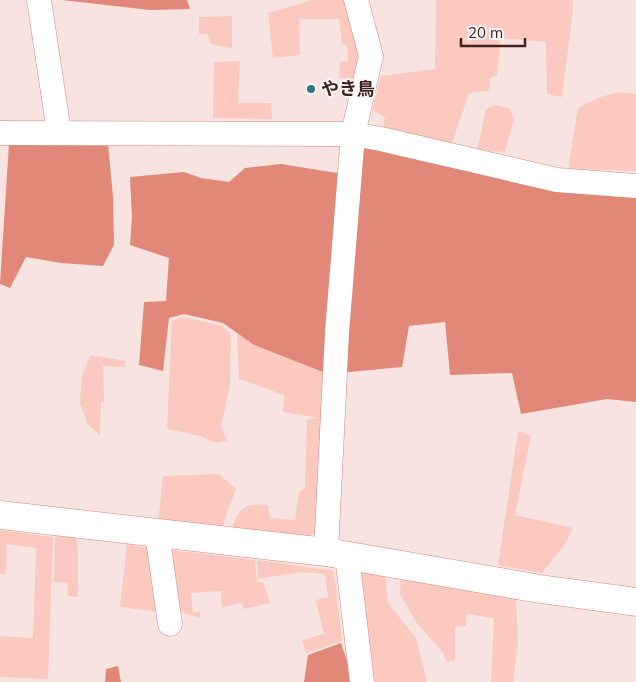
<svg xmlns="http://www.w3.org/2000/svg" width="636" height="682" viewBox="0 0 636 682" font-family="Mulish,'Noto Sans JP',sans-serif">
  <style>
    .green { fill: #fbc9c0 }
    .forest { fill: #e18878 }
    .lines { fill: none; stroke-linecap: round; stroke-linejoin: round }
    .minor-casing { stroke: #d88678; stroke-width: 25 }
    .tertiary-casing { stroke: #d88678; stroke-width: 29 }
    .minor { stroke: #fff; stroke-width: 24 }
    .tertiary { stroke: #fff; stroke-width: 28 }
    .poi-dot { fill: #2f7682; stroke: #f6f6f6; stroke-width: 2 }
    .labels { text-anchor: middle; stroke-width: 4; stroke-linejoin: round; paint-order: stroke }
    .poi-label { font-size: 18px; font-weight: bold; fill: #43221d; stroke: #f6f6f6; text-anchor: start }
  </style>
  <rect width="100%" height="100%" fill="#f7e4e1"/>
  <path class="green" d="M 313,0 L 347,0 L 363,53 L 356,80 L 339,78 L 340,62 L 348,61 L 347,45 L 342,44 L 339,19 L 299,19 L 300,55 L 273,58 L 268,13 Z
    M 436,0 L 570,0 L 573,1 L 573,10 L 562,97 L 547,94 L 546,42 L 501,38 L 497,75 L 490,78 L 489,91 L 469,93 L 451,146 L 383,128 L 385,117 L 372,110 L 381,76 L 435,69 Z
    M 232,16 L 232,48 L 210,44 L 208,34 L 199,34 L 199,17 Z
    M 240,61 L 238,103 L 271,103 L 272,119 L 213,118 L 214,62 Z
    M 619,92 L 636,94 L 636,171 L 570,169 L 569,162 L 578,108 L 600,97 Z
    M 496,105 L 510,109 L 514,119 L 505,152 L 477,150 L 486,109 Z
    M 183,317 L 223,326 L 231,335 L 230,385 L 221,427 L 227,441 L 215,443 L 200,436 L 167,429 L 172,321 Z
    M 237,333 L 256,346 L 328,374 L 317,531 L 310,536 L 232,527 C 242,505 244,504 268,505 L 270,518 L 295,520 L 299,492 L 305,487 L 307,419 L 318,418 L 283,412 L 284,395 L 239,379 Z
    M 91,355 L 126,361 L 125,367 L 103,366 L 104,401 L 101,402 L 100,435 L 88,425 L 80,404 L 82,375 Z
    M 518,431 L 531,436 L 515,515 L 573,528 L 564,545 L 542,573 L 498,565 Z
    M 219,474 L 236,489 L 221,530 L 158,523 L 163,476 Z
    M 0,530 L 53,537 L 48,679 L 0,677 L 0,636 L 33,638 L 36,548 L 7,544 L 6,574 L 0,574 Z
    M 55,536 L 76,537 L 78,550 L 78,597 L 68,596 L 67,583 L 54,582 Z
    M 127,544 L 149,548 L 160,612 L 120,607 Z
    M 170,550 L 255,560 L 257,582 L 263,582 L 270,603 L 244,609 L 242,603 L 222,607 L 221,591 L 191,593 L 193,613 L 200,612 L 200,618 L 178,611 Z
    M 257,560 L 334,571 L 342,641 L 306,653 L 302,640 L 324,634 L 316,600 L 328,597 L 325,574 L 302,572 L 258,579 Z
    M 360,572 L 385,574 L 388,603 L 416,638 L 427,682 L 375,682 Z
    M 401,576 L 516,597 L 518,642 L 513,682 L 491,682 L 494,618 L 466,614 L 466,626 L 455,627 L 455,661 L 447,662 L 443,653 L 416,622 L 400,594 Z"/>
  <path class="forest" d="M 62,0 L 187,0 L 190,9 L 150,10 Z
    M 9,144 L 108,144 L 113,197 L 114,245 L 103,266 L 61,263 L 26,257 L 10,288 L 0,284 Z
    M 361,144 L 636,195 L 636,402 L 607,399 L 521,414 L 512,373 L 450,375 L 445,322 L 409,326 L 402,367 L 328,374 L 254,345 L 223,323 L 184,314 L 169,318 L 163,371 L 139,365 L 144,302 L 166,301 L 169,258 L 130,245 L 132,217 L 130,177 L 184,172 L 201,178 L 229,182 L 245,168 L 281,164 L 337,173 Z
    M 341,643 L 348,664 L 350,682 L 304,682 L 308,655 Z
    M 118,666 L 121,682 L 105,682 L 106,669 Z"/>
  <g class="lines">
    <defs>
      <path id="minor" d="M 39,0 L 59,132
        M 0,133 L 353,134 L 381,139 L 557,180 L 636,186
        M 157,533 L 170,624
        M 326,552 L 337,333 L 353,134 L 371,56 L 356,0
        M 347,556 L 362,682"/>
      <path id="tertiary" d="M 0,515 L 326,552 L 540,589 L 636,602"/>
    </defs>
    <use href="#minor" class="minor-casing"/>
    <use href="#tertiary" class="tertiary-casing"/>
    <use href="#minor" class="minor"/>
    <use href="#tertiary" class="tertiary"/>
  </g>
  <circle class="poi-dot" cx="311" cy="89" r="5"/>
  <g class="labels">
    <g class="poi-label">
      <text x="321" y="95">やき鳥</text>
    </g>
  </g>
  <path d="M461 38v8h64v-8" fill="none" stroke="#43221d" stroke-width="2.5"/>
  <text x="468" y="38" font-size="15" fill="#43221d" stroke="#f6f6f6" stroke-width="4" paint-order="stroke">20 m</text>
</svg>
